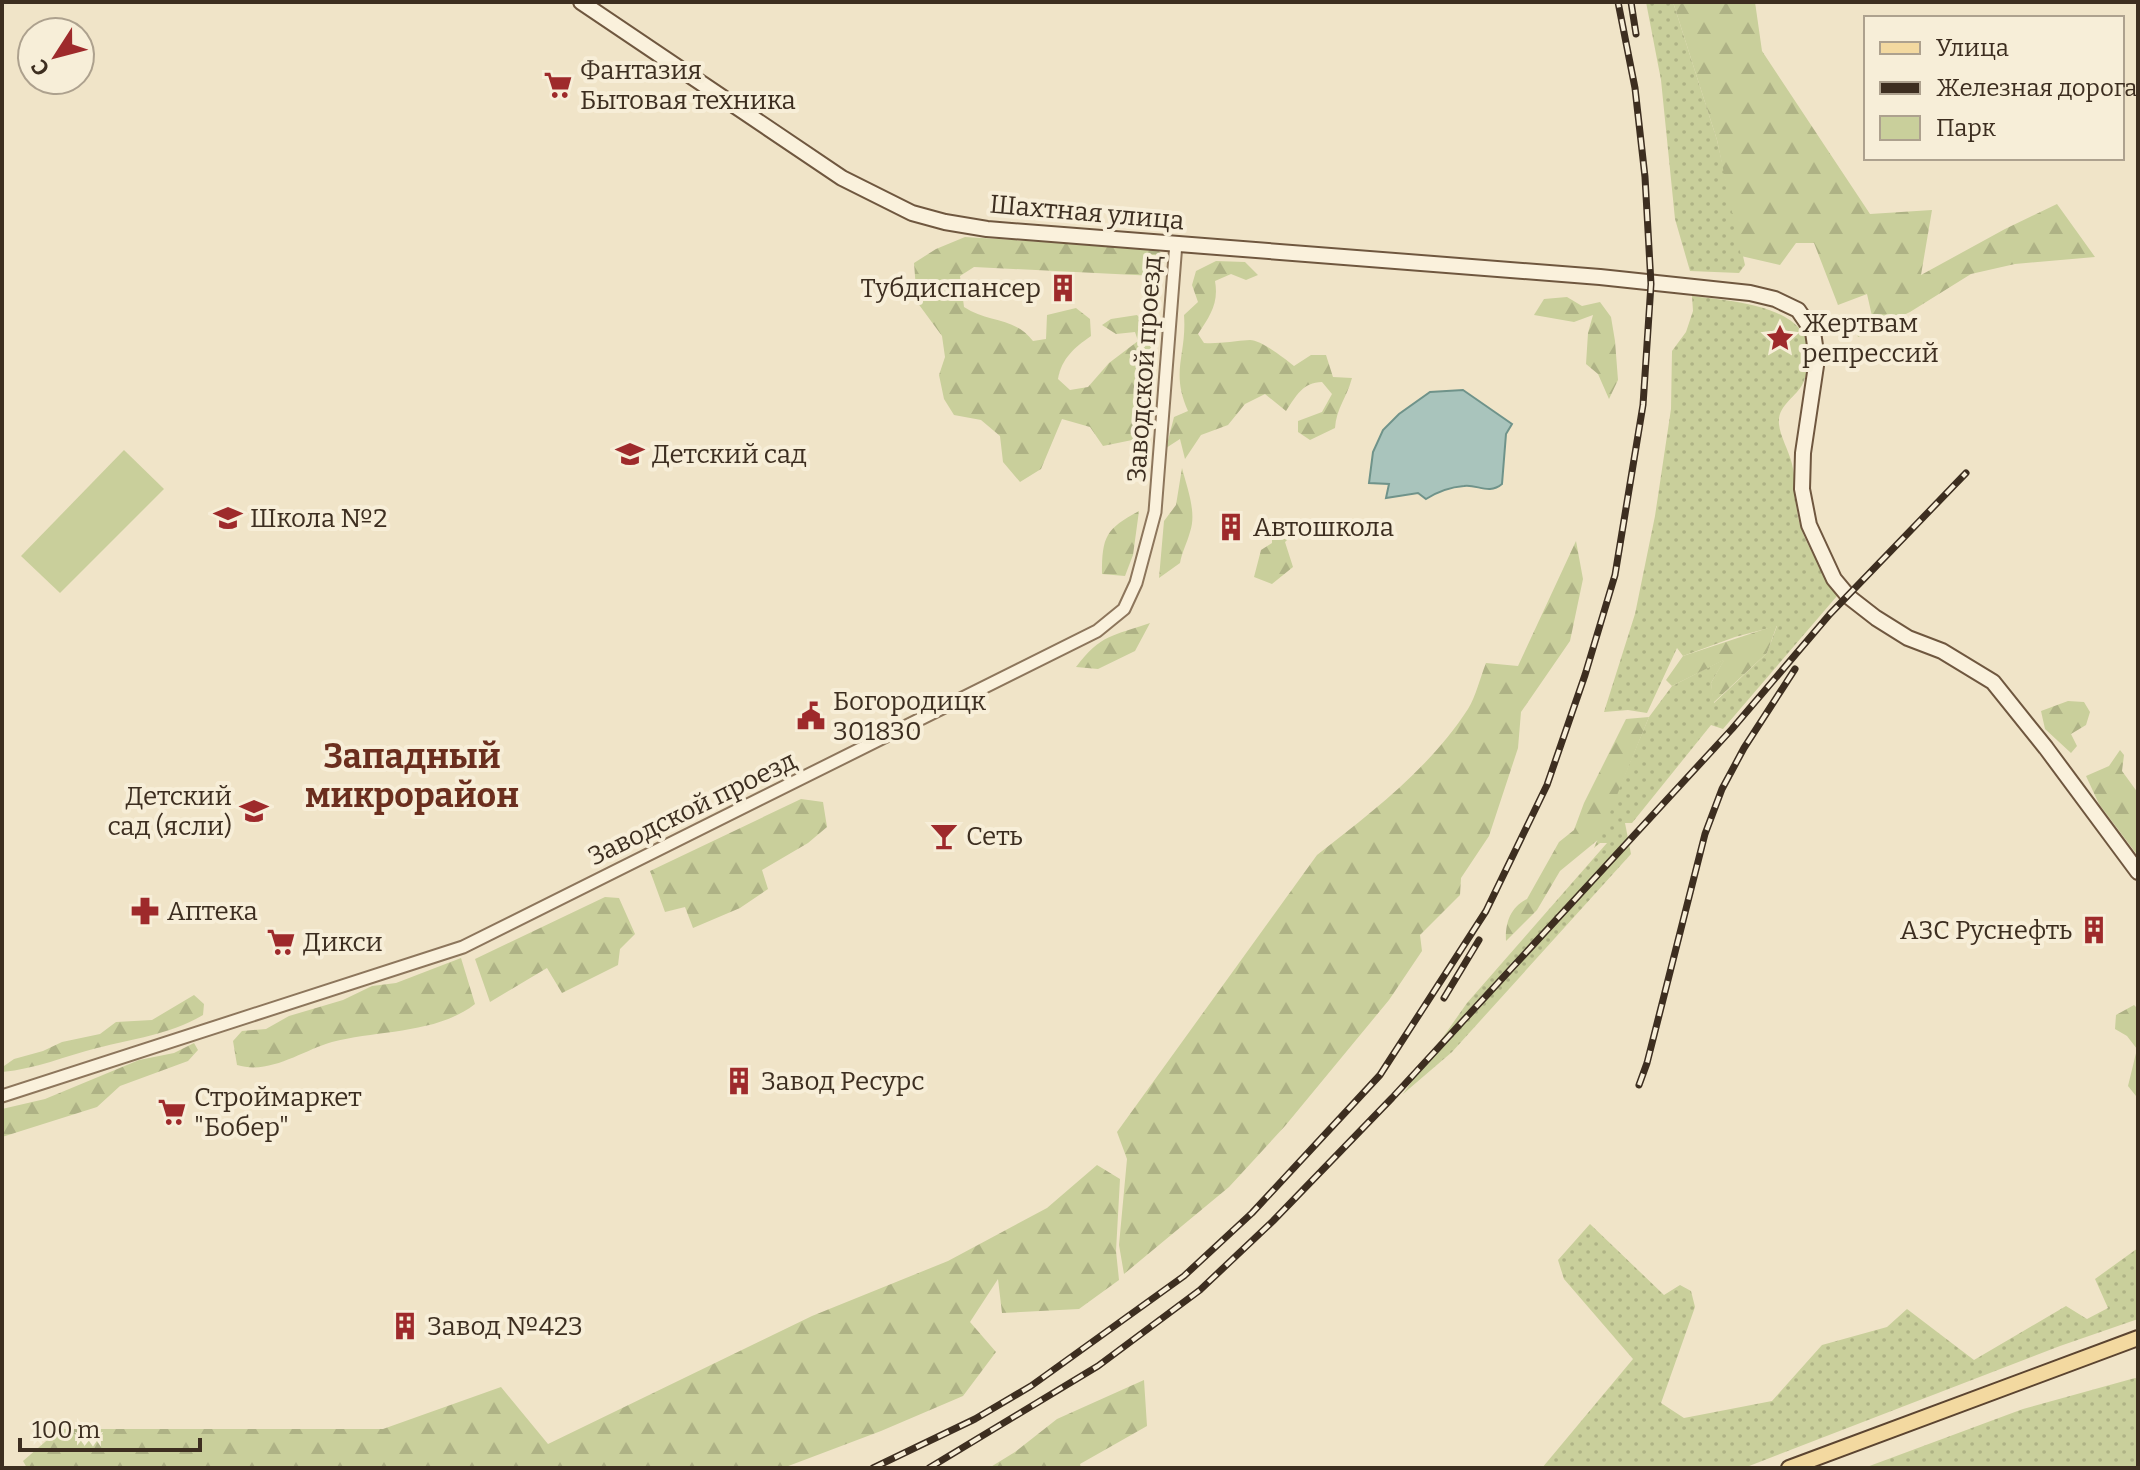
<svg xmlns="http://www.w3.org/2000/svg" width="2140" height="1470" viewBox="0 0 2140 1470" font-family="Bitter,serif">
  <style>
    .grass { fill: url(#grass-dots) }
    .forest { fill: url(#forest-firs) }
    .park { fill: #c9cf9b }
    .water { fill: #a9c4bc; stroke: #6f938a; stroke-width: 2 }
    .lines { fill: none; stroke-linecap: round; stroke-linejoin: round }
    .tertiary-casing { stroke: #8d765c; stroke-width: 15 }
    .secondary-casing { stroke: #6f573f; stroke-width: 18 }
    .primary-casing { stroke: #5b4430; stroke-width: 18 }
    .tertiary { stroke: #faf1dc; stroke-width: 11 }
    .secondary { stroke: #faf1dc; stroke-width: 14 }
    .primary { stroke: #f3d9a0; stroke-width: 14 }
    .rail-casing { stroke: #3d2e20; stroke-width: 7 }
    .rail { stroke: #f7eed8; stroke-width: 4; stroke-dasharray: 12; stroke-linecap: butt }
    .labels { text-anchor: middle; stroke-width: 8; stroke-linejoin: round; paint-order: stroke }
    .poi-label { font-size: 26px; fill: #3d2e20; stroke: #f7eed8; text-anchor: start }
    .street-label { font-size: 26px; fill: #3d2e20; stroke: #f7eed8 }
    .district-label { font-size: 34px; font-weight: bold; fill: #6b2e1e; stroke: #f7eed8 }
  </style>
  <defs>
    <pattern id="grass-dots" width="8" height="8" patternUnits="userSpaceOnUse" patternTransform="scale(2)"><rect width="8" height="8" fill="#c9cf9b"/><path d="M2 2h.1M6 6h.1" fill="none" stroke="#aeb285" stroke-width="1.8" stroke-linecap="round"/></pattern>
    <pattern id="forest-firs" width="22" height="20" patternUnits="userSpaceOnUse" patternTransform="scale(2)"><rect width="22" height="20" fill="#c9cf9b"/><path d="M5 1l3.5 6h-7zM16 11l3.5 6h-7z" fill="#aeb285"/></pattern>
  </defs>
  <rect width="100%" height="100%" fill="#f0e4c8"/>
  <path class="grass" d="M 1646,2 L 1673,2 L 1717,140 L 1745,265 L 1739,273 L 1690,271 L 1675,219 L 1661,80 Z
    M 1692,296 C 1740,302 1835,307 1803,383 C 1797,397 1777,405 1779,424 C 1780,436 1789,451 1792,464 C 1797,484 1794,505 1800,525 C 1808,551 1826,573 1837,596 L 1723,729 L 1711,725 L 1632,823 L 1625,823 L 1631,854 L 1452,1052 L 1403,1094 L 1467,1003 L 1607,843 L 1600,843 L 1594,848 L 1649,717 L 1672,686 L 1725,659 L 1711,683 L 1714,703 L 1767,653 L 1777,626 L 1735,637 L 1683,656 L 1677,648 L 1647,713 L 1628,710 L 1604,712 L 1635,614 L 1655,516 L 1671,409 L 1672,351 L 1686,332 L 1693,311 Z
    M 1590,1224 L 1664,1295 L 1680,1285 L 1691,1291 L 1695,1307 L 1661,1403 L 1684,1418 L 1772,1401 L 1822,1345 L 1887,1327 L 1907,1309 L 1974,1360 L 2066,1306 L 2087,1319 L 2108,1308 L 2095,1279 L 2138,1248 L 2138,1319 L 2060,1346 L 1744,1468 L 1542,1468 L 1633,1359 L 1564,1279 L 1558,1260 Z
    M 2135,1378 L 2138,1379 L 2138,1468 L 1864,1468 L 2023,1409 Z"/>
  <path class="forest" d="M 1673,2 L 1755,2 L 1762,51 L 1870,214 L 1932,210 L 1921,275 L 2005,229 L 2057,204 L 2095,257 L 2015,264 L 1971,274 L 1910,312 L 1858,337 L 1855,330 L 1872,316 L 1867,294 L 1838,305 L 1814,243 L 1796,243 L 1780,265 L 1741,256 L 1717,140 Z
    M 965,237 L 1157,249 L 1167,259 L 1155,276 L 974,267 L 960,276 L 964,307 C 988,323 1015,317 1033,341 L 1046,339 L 1047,315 L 1076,308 L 1090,319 L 1091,336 C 1074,348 1062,358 1058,379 L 1070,390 L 1088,387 L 1109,363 L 1138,341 L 1135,332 L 1116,334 L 1102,325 L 1111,319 L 1137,315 L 1150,330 L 1152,369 L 1151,412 L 1137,439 L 1103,446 L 1090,427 L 1062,419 L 1041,469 L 1020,482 L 1003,462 L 1000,436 L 981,420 L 954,415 L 944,399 L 939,375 L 945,357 L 942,336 L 917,302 L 914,263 L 936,249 Z
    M 1216,261 L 1245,262 L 1258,275 L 1246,280 L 1231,274 L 1215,281 C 1219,303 1210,316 1198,334 L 1204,343 C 1219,344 1234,341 1250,340 C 1261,340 1284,358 1294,366 L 1311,355 L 1326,355 L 1333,377 L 1352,378 C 1347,397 1336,409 1335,428 L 1310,440 L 1298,432 L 1298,421 L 1322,412 L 1332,394 L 1322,382 C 1303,382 1296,396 1286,411 L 1265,394 L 1245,404 L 1228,425 L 1201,435 L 1185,459 L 1180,439 L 1166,448 L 1174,417 L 1188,411 C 1170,371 1187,355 1184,315 L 1198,302 L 1192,285 L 1196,271 Z
    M 1567,297 L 1582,306 L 1600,302 L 1611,317 L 1615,341 L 1618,380 L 1609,399 L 1598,374 L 1586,364 L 1588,333 L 1593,315 L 1574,322 L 1534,315 L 1544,299 Z
    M 1182,468 C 1187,488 1197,512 1190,532 C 1187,543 1182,552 1180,563 L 1159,578 L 1164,521 L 1176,505 Z
    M 1139,511 L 1133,555 L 1125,576 L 1102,574 C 1102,536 1106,529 1139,511 Z
    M 1272,531 L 1284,531 L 1291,536 L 1285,542 L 1293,567 L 1272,584 L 1254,577 L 1261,550 L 1272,543 Z
    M 1576,541 L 1583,579 L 1570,641 L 1521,712 L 1518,748 L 1489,836 L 1461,878 L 1460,895 L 1420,935 L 1422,951 L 1389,1000 L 1285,1126 L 1229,1187 L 1124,1274 L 1119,1245 L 1127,1159 L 1117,1132 L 1317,855 C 1371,813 1430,768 1468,709 C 1476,696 1480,678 1486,663 L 1518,666 Z
    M 1150,623 L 1135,651 L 1098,669 L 1076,667 C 1101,634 1113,636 1150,623 Z
    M 1777,625 L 1767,653 L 1713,703 L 1711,683 L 1724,660 L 1672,686 L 1666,680 L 1683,656 Z
    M 2068,701 L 2084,702 L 2090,712 L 2086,725 L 2071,734 L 2077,746 L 2071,753 L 2045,729 L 2041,711 Z
    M 1649,717 L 1599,839 L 1560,871 L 1537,910 L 1506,941 C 1505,924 1510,907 1527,899 L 1559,842 L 1574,830 L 1584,803 L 1626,719 Z
    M 2120,750 L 2124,755 L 2122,771 L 2138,793 L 2138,856 L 2099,804 L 2086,776 L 2109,766 Z
    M 801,799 L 823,802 L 827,827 L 808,843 L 762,870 L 768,889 L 740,908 L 693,928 L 685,907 L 665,912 L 650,871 Z
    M 605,897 L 619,898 L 635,934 L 620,949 L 618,965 L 562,993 L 547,968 L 490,1002 L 475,959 Z
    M 461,958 L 475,1004 C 437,1034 378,1030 332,1042 C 301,1051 270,1075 237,1065 L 233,1041 L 242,1031 L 266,1029 L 289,1016 L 343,1000 L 372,986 L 396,983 Z
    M 194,995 L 204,1004 L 203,1015 C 171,1034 133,1039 97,1048 C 65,1056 36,1069 2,1072 L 4,1066 L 14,1059 L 43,1051 L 62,1042 L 100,1034 L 116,1022 L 152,1020 Z
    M 2134,1005 L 2138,1009 L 2138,1095 L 2136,1096 L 2128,1086 L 2137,1049 L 2127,1036 L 2115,1029 L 2116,1015 Z
    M 194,1043 L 198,1050 L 188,1061 L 120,1086 L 97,1107 L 2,1137 L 2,1109 L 45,1099 L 139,1060 L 174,1053 Z
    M 1097,1165 L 1120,1179 L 1116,1251 L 1119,1280 L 1079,1309 L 1002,1313 L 998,1279 L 970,1322 L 996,1352 L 963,1396 L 881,1431 L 783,1468 L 27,1468 L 23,1461 L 60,1429 L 383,1429 L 501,1387 L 548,1444 L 812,1316 L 948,1261 L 1047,1208 Z
    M 1144,1380 L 1147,1426 L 1080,1464 L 1081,1468 L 989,1468 L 1015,1452 L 1057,1419 Z"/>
  <path class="park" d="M 124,450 L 164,489 L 60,593 L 21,556 Z"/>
  <path class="water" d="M 1463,390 L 1512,424 L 1506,434 L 1502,484 C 1489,495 1477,484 1464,486 C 1451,487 1437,492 1426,499 L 1418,493 L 1386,498 L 1389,484 L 1369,483 L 1373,452 L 1383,430 L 1399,414 L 1430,392 Z"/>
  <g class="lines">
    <defs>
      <path id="tertiary" d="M 2,1096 L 463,947 L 1097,631 L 1124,609 L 1136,583 L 1155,512 L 1176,243"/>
      <path id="secondary" d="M 581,2 L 842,178 L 912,213 L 945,222 L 987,229 L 1600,277 L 1750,293 L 1775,299 L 1798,310 L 1813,332 L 1817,359 L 1803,453 L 1802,489 L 1809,525 L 1834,579 L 1849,597 L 1876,618 L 1908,638 L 1942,651 L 1993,682 L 2046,748 L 2138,872"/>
      <path id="primary" d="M 1789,1468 L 2138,1338"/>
    </defs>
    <use href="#tertiary" class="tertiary-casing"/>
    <use href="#secondary" class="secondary-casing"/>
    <use href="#primary" class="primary-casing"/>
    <use href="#tertiary" class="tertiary"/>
    <use href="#secondary" class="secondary"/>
    <use href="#primary" class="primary"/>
    <defs>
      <path id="rail" d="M 1631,2 L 1636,34
        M 1444,998 L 1479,940
        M 1639,1085 L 1647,1063 L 1705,834 L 1722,789 L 1744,748 L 1795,669
        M 873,1468 L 975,1419 L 1031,1386 L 1184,1276 L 1252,1213 L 1380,1075 L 1486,911 L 1547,785 L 1585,675 L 1615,575 L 1643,405 L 1651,284 L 1645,177 L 1635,88 L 1618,2
        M 929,1468 L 1098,1366 L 1200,1290 L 1273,1221 L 1392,1098 L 1732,729 L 1830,614 L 1966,473"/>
    </defs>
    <use href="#rail" class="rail-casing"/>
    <use href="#rail" class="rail"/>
  </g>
  <defs>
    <symbol id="supermarket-bare" viewBox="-9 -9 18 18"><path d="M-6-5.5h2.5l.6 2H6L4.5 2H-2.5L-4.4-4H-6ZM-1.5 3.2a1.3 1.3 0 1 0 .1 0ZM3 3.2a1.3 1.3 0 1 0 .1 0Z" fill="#9e2a2b" stroke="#f7eed8" stroke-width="2.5" paint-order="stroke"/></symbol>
    <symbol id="building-bare" viewBox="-9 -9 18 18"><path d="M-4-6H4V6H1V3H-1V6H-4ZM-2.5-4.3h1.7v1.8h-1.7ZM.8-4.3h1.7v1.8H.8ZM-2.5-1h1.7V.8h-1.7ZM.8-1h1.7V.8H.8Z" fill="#9e2a2b" stroke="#f7eed8" stroke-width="2.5" paint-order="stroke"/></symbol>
    <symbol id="sight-bare" viewBox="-9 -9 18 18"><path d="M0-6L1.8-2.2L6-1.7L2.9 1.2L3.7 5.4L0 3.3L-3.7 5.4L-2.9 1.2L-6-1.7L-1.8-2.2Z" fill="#9e2a2b" stroke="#f7eed8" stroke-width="2.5" paint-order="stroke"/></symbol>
    <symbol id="school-bare" viewBox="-9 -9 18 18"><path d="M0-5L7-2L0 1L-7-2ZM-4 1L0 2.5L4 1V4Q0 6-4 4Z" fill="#9e2a2b" stroke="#f7eed8" stroke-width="2.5" paint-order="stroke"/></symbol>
    <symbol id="civic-bare" viewBox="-9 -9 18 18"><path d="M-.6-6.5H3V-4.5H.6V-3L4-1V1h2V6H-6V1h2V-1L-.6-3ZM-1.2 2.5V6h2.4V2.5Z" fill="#9e2a2b" stroke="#f7eed8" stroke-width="2.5" paint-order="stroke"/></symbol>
    <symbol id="bar-bare" viewBox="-9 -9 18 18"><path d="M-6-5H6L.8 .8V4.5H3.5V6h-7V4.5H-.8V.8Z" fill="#9e2a2b" stroke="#f7eed8" stroke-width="2.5" paint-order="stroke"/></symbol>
    <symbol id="pharmacy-bare" viewBox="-9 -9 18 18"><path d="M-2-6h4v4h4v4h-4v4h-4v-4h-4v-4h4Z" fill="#9e2a2b" stroke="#f7eed8" stroke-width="2.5" paint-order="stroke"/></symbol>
  </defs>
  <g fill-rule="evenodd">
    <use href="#supermarket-bare" x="538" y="65" width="40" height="40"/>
    <use href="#building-bare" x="1043" y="268" width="40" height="40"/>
    <use href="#sight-bare" x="1760" y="318" width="40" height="40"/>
    <use href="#school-bare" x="610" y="434" width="40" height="40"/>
    <use href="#school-bare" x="208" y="498" width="40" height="40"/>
    <use href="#building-bare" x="1211" y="507" width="40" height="40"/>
    <use href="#civic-bare" x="791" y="696" width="40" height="40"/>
    <use href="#school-bare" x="234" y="791" width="40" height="40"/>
    <use href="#bar-bare" x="924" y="816" width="40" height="40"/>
    <use href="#pharmacy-bare" x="125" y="891" width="40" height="40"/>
    <use href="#building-bare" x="2074" y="910" width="40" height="40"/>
    <use href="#supermarket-bare" x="261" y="922" width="40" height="40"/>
    <use href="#building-bare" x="719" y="1061" width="40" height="40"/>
    <use href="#supermarket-bare" x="152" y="1092" width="40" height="40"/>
    <use href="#building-bare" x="385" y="1306" width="40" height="40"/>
  </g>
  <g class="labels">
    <g class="poi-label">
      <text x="580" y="79">Фантазия<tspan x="580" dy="30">Бытовая техника</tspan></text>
      <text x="1041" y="297" text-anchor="end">Тубдиспансер</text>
      <text x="1802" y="332">Жертвам<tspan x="1802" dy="30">репрессий</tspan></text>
      <text x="652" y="463">Детский сад</text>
      <text x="250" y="527">Школа №2</text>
      <text x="1253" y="536">Автошкола</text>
      <text x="833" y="710">Богородицк<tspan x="833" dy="30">301830</tspan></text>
      <text x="232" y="805" text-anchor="end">Детский<tspan x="232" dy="30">сад (ясли)</tspan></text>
      <text x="966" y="845">Сеть</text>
      <text x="167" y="920">Аптека</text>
      <text x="2072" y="939" text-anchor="end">АЗС Руснефть</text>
      <text x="303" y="951">Дикси</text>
      <text x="761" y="1090">Завод Ресурс</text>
      <text x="194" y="1106">Строймаркет<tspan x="194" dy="30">"Бобер"</tspan></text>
      <text x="427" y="1335">Завод №423</text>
    </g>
    <g class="street-label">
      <text transform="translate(1087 212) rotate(5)" y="9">Шахтная улица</text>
      <text transform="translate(1144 369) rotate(-86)" y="9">Заводской проезд</text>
      <text transform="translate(692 808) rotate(-26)" y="9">Заводской проезд</text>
    </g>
    <g class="district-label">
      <text x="412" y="768">Западный<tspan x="412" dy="39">микрорайон</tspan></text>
    </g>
  </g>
  <rect width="2140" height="1470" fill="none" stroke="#3d2e20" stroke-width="8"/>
  <rect x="1864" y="16" width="260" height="144" fill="#f7eed8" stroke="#ada18e" stroke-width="2"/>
  <rect x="1880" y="42" width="40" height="12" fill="#f3d9a0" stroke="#ada18e" stroke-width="2"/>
  <text x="1936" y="56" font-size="24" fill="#3d2e20">Улица</text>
  <rect x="1880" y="82" width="40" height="12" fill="#3d2e20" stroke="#ada18e" stroke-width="2"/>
  <text x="1936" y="96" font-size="24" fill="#3d2e20">Железная дорога</text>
  <rect x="1880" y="116" width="40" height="24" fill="#c9cf9b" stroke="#ada18e" stroke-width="2"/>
  <text x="1936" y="136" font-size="24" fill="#3d2e20">Парк</text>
  <g transform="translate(56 56) rotate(234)"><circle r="38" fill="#f7eed8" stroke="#ada18e" stroke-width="2"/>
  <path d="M0-6L14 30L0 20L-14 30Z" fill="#9e2a2b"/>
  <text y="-12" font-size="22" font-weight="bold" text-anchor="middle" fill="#3d2e20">С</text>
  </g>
  <path d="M20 1438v12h180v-12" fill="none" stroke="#3d2e20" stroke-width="4"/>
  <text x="32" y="1438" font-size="24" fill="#3d2e20" stroke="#f7eed8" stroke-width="6" paint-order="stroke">100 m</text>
</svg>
